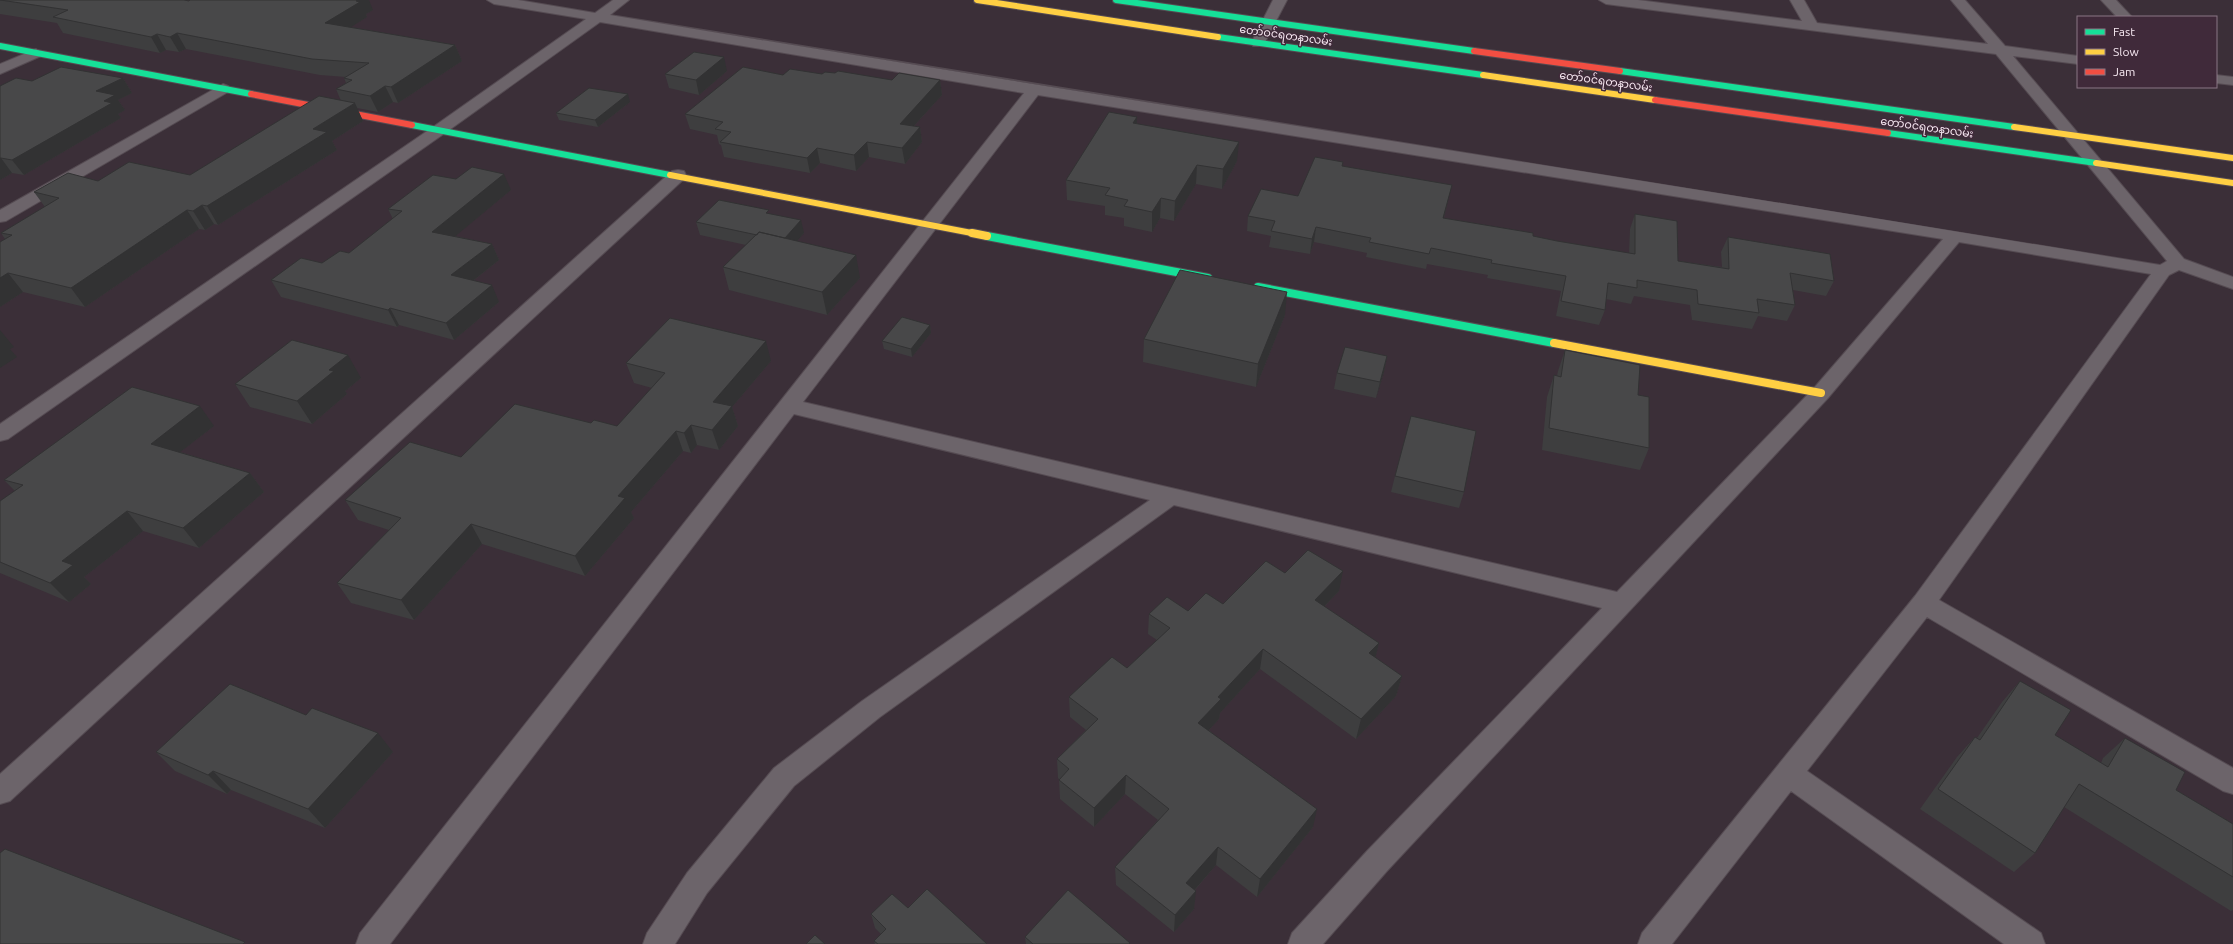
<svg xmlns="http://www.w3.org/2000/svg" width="2233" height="944" viewBox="0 0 2233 944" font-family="Ubuntu,'Noto Sans Myanmar',sans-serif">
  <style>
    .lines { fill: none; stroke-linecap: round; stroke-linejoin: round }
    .street-casing { stroke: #554b52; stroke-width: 2 }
    .fast-far1-casing { stroke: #554b52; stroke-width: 8 }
    .fast-casing { stroke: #554b52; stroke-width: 10 }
    .slow-far1-casing { stroke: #554b52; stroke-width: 8 }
    .slow-casing { stroke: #554b52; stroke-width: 10 }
    .jam-casing { stroke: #554b52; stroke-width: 8 }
    .street { fill: #6c646a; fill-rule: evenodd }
    .fast-far1 { stroke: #16e098; stroke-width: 6 }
    .fast { stroke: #16e098; stroke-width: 8 }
    .slow-far1 { stroke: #ffcf43; stroke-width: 6 }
    .slow { stroke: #ffcf43; stroke-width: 8 }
    .jam { stroke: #f24e42; stroke-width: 6 }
    .wall { fill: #3e3e3f }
    .shaded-wall { fill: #323233 }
    .building { fill: #484849; stroke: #323233 }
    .labels { text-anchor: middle; stroke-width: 3; stroke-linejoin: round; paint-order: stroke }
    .far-street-label { font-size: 11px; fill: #f7e9f2; stroke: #402a3a }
  </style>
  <rect width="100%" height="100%" fill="#3b2f38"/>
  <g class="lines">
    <defs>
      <path id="street" d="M 487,0 L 518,0 L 595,13 L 613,0 L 629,0 L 610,15 C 1126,101 1644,179 2160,265 L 2167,261 L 1996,54 L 1606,4 L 1599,0 L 1638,0 L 1802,21 L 1790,0 L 1804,0 L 1817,23 L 1988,44 L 1951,0 L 1965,0 L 2005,46 L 2078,56 L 2078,64 L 2013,56 L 2184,259 L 2233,277 L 2233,289 L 2179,270 L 2169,275 L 1939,600 L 2233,768 L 2233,794 L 2223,791 L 1927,617 L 1807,771 L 2041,933 L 2045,944 L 2004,944 L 1791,791 L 1672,944 L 1638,944 L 1642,933 L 1915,596 L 2151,274 L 1959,242 L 1828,398 L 1387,871 L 1323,944 L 1288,944 L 1292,933 L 1367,851 L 1602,608 L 1174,505 L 880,717 L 794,786 L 707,893 L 675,944 L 643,944 L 647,933 L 687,873 L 774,768 L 862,701 L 1150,500 L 794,414 L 390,944 L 356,944 L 360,933 L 1024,93 L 600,22 L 445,133 L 8,439 L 0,441 L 0,424 L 433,127 L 586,19 L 494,4 ZM 1038,95 L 1943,239 L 1814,388 L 1617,592 L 803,402 Z
        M 1273,0 L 1287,0 L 1263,46 L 1253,46 L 1251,43 Z
        M 2101,0 L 2116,0 L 2132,17 L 2117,17 Z
        M 36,49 L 43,53 L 41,56 L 0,74 L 0,64 Z
        M 2216,75 L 2233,77 L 2233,85 L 2216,83 Z
        M 223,84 L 228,86 L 231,89 L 228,92 L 6,221 L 0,222 L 0,210 Z
        M 678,170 L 684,171 L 686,175 L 684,179 L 10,801 L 0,804 L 0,774 L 672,171 Z"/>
      <path id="fast-far1" d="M 1116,0 L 1474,51
        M 1218,37 L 1483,75
        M 0,46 L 251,94
        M 1620,71 L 2014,127
        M 412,125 L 670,175
        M 1888,133 L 2096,163"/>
      <path id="fast" d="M 987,236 L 1208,278
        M 1258,287 L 1554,343"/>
      <path id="slow-far1" d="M 977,0 L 1218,37
        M 1483,75 L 1655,100
        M 2014,127 L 2233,158
        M 2096,163 L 2233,183
        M 670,175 L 977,234"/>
      <path id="slow" d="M 972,233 L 987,236
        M 1554,343 L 1821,393"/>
      <path id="jam" d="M 1474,51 L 1620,71
        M 251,94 L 412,125
        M 1655,100 L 1888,133"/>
    </defs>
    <use href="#street" class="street-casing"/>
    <use href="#fast-far1" class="fast-far1-casing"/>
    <use href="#fast" class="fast-casing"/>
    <use href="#slow-far1" class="slow-far1-casing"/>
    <use href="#slow" class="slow-casing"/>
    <use href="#jam" class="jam-casing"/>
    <use href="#street" class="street"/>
    <use href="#fast-far1" class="fast-far1"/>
    <use href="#fast" class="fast"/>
    <use href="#slow-far1" class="slow-far1"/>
    <use href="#slow" class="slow"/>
    <use href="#jam" class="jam"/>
  </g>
  <path class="wall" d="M 0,0 L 189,1 L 373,10 L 366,14 L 367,17 L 350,27 L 455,45 L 462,61 L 398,103 L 393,102 L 378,112 L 357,108 L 363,121 L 332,141 L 337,150 L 218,225 L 214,224 L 205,230 L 199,229 L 85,307 L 23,292 L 0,307 L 5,239 L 1,233 L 45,207 L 34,192 L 98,181 L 190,175 L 341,101 L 336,89 L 346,83 L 344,78 L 346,77 L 320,75 L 186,49 L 179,52 L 166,50 L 160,53 L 63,33 L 57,23 L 0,14 Z
    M 727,71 L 699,95 L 669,88 L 665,74 Z
    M 835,73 L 892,80 L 940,80 L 942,95 L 914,126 L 920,127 L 922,142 L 905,164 L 869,157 L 856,171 L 820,163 L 810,173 L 724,157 L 721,145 L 719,144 L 717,135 L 690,129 L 685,114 L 783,75 L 822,74 Z
    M 123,78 L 132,93 L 118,100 L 125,110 L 118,114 L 121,118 L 24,175 L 12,173 L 0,180 L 0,86 L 32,81 Z
    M 630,102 L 598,127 L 559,120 L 556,113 Z
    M 1137,124 L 1237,161 L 1222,189 L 1196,184 L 1174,221 L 1160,218 L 1152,232 L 1124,226 L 1124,218 L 1105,215 L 1105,206 L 1067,200 L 1066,180 Z
    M 1343,166 L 1448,200 L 1444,218 L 1557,241 L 1629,254 L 1630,229 L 1635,214 L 1678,261 L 1722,267 L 1721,252 L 1728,237 L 1834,281 L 1826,296 L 1793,290 L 1795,305 L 1787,321 L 1758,316 L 1752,329 L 1692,320 L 1690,305 L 1634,296 L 1631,304 L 1606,299 L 1605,310 L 1599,325 L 1556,316 L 1561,291 L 1487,278 L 1488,275 L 1427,264 L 1426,269 L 1366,257 L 1367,253 L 1314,242 L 1310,254 L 1269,247 L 1271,236 L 1247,231 L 1248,216 L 1298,196 Z
    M 511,190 L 455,236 L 492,244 L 499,260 L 473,281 L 499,302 L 454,340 L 399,325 L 397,327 L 281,297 L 271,280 L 322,263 L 349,253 L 393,219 L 388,209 Z
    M 770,214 L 804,233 L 797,241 L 860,278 L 827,315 L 729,290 L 723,267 L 746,245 L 700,235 L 696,222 Z
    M 1285,315 L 1256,387 L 1143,362 L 1144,339 Z
    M 930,325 L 931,333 L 912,357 L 884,349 L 882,341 Z
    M 1565,350 L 1638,395 L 1649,448 L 1640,470 L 1542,450 L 1547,397 L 1554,375 L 1557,376 L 1558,371 Z
    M 1387,356 L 1384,372 L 1376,398 L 1334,389 L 1337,373 Z
    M 771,361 L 732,407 L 738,426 L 719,450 L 697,445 L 691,453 L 683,451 L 631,512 L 634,518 L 585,576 L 482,544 L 414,620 L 351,603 L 337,583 L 389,530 L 358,520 L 345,500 L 461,457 L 591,423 L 617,426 L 652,388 L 634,383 L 626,363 Z
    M 361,378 L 345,391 L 347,394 L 312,424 L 250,407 L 235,384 Z
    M 214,426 L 180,452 L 250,473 L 264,492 L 199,548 L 143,531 L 84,577 L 91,584 L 69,602 L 0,573 L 0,501 L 15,491 L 4,480 Z
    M 1395,476 L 1464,492 L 1459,508 L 1391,492 Z
    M 1285,573 L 1339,591 L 1324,607 L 1379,643 L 1375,658 L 1402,676 L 1396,696 L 1356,739 L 1260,669 L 1220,713 L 1219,719 L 1209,730 L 1313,827 L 1257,897 L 1216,865 L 1195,890 L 1194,909 L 1174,932 L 1116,885 L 1115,867 L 1158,820 L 1125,794 L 1094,827 L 1060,799 L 1059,779 L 1058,778 L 1057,759 L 1086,730 L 1070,717 L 1069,697 L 1127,668 L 1157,640 L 1148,634 L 1149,614 L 1188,611 L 1223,604 Z
    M 2020,681 L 2055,735 L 2101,763 L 2103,758 L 2125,738 L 2176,790 L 2233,824 L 2233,910 L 2231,911 L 2064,807 L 2035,853 L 2014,872 L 1920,809 L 1957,757 L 1975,737 L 1977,738 L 2002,702 Z
    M 306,715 L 393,752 L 325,828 L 231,790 L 227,794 L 175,771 L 156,752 Z
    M 908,908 L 987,944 L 875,944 L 874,941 L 881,934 L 875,928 L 871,914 Z
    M 1025,937 L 1130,943 L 1130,944 L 1026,944 Z"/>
  <path class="shaded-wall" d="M 357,0 L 369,0 L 373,10 L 366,14 L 367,17 L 332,39 L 325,23 Z
    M 177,33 L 186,49 L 179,52 L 170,37 Z
    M 157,34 L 166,50 L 160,53 L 151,37 Z
    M 455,45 L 462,61 L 398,103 L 391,87 Z
    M 724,57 L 727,71 L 699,95 L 696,80 Z
    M 123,78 L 132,93 L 118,100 L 125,110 L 118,114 L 121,118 L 24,175 L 12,160 L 96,91 Z
    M 940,80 L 942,95 L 902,139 L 900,124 Z
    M 385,86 L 393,102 L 378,112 L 370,96 Z
    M 628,94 L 630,102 L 598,127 L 595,120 Z
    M 355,103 L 363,121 L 332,141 L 337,150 L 218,225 L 207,206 L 313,129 Z
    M 1137,117 L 1137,136 L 1133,123 Z
    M 920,127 L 922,142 L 905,164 L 902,148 Z
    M 867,142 L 869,157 L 856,171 L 854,155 Z
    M 1239,142 L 1237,161 L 1222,189 L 1223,169 Z
    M 817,148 L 820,163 L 810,173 L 807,158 Z
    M 0,158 L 1,158 L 12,173 L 0,180 Z
    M 1197,165 L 1196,184 L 1174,221 L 1175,201 Z
    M 504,174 L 511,190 L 440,249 L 432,232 Z
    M 1452,185 L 1448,200 L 1440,233 L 1443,218 Z
    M 1161,198 L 1160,218 L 1152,232 L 1152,212 Z
    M 202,205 L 214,224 L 205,230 L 193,211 Z
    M 187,210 L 199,229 L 85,307 L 71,288 Z
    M 801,220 L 804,233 L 786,254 L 783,240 Z
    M 1316,227 L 1314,242 L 1310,254 L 1312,239 Z
    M 492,244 L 499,260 L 459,292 L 451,275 Z
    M 856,255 L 860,278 L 827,315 L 822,292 Z
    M 8,273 L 23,292 L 0,307 L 0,278 Z
    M 492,285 L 499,302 L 454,340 L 446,323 Z
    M 1287,292 L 1285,315 L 1256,387 L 1258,364 Z
    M 390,308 L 399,325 L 397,327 L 388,310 Z
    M 930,325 L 931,333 L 912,357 L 911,349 Z
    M 0,330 L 14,347 L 10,349 L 17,357 L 0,368 Z
    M 766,341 L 771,361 L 732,407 L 738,426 L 719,450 L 712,430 L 713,402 Z
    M 348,355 L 361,378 L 345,391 L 347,394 L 312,424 L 297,401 L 329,370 Z
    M 1387,356 L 1384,372 L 1376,398 L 1380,382 Z
    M 200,406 L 214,426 L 166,463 L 151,444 Z
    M 691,425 L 697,445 L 691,453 L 684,433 Z
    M 676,431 L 683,451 L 631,512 L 634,518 L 585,576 L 575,556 L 618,496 Z
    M 250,473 L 264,492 L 199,548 L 183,528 Z
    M 127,511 L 143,531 L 84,577 L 91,584 L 69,602 L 50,583 L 62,561 Z
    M 471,524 L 482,544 L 414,620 L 401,600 Z
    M 1343,571 L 1339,591 L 1311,620 L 1315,600 Z
    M 1379,643 L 1374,663 L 1369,653 Z
    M 1263,649 L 1260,669 L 1220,713 L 1219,719 L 1197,743 L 1198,723 L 1218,697 Z
    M 1402,676 L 1396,696 L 1356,739 L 1361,719 Z
    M 378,733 L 393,752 L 325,828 L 308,809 Z
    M 213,771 L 231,790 L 227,794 L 208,775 Z
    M 1126,775 L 1125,794 L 1094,827 L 1094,808 Z
    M 1317,809 L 1313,827 L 1257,897 L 1260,879 Z
    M 1218,847 L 1216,865 L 1185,901 L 1186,883 Z
    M 1196,891 L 1194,909 L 1174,932 L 1175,915 Z"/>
  <path class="building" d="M 0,0 L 184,0 L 189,1 L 190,0 L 357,0 L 356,1 L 360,2 L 325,23 L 455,45 L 391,87 L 385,86 L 370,96 L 336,89 L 352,80 L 344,78 L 369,63 L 312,59 L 177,33 L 170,37 L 157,34 L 151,37 L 53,17 L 68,10 Z
    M 694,52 L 724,57 L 696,80 L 665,74 Z
    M 61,67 L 123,78 L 96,91 L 115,95 L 104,101 L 112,103 L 12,160 L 1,158 L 0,158 L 0,86 L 16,78 L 32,81 Z
    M 743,67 L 783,75 L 790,69 L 822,74 L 825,72 L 835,73 L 838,71 L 892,80 L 899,73 L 940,80 L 900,124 L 920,127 L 902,148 L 867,142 L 854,155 L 817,148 L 807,158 L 720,142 L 731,132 L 715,129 L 723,122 L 685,114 Z
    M 589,88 L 628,94 L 595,120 L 556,113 Z
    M 319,96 L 355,103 L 313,129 L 327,132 L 207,206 L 202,205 L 193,211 L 187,210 L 71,288 L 8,273 L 0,278 L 0,242 L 12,235 L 1,233 L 59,198 L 34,192 L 68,173 L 98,181 L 129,162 L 190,175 Z
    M 1109,112 L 1137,117 L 1133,123 L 1239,142 L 1223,169 L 1197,165 L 1175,201 L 1161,198 L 1152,212 L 1124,206 L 1128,200 L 1105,195 L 1110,188 L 1066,180 Z
    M 1315,157 L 1343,162 L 1342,166 L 1452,185 L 1443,218 L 1533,233 L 1533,236 L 1557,241 L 1635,254 L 1635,214 L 1677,221 L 1678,261 L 1729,269 L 1728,237 L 1830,254 L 1834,281 L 1790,273 L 1795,305 L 1757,299 L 1759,313 L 1698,304 L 1697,290 L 1637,280 L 1637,288 L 1608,283 L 1605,310 L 1561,301 L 1566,276 L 1491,263 L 1492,260 L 1431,248 L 1429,254 L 1369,242 L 1371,238 L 1316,227 L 1312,239 L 1271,231 L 1275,221 L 1248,216 L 1261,189 L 1298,196 Z
    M 472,167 L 504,174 L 432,232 L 492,244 L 451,275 L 492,285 L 446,323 L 390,308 L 388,310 L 271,280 L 301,258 L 322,263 L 340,251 L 349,253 L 402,211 L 388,209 L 433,175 L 456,179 Z
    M 719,200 L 769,210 L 766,213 L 801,220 L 785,238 L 759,232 L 757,235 L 696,222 Z
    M 759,232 L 856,255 L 822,292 L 723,267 Z
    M 1180,270 L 1287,292 L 1258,364 L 1144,339 Z
    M 902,317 L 930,325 L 911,349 L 882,341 Z
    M 670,318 L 766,341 L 713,402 L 732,406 L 712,430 L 691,425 L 684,433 L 676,431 L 618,496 L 625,498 L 575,556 L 471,524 L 401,600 L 337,583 L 401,518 L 345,500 L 410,442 L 461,457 L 515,404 L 591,423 L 594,420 L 617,426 L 665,373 L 626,363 Z
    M 292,340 L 348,355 L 329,370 L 334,371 L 297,401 L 235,384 Z
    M 1345,347 L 1387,356 L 1380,382 L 1337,373 Z
    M 1565,350 L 1640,365 L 1638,395 L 1649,397 L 1649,448 L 1549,428 L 1554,375 L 1561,377 Z
    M 132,387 L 200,406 L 151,444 L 250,473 L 183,528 L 127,511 L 62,561 L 73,565 L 50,583 L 0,562 L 0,501 L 23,485 L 4,480 Z
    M 1411,416 L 1476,431 L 1464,492 L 1395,476 Z
    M 1308,550 L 1343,571 L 1315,600 L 1379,643 L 1369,653 L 1402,676 L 1361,719 L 1263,649 L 1218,697 L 1221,699 L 1198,723 L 1317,809 L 1260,879 L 1218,847 L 1186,883 L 1196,891 L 1175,915 L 1115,867 L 1169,809 L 1126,775 L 1094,808 L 1059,780 L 1069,769 L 1057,759 L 1098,719 L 1069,697 L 1112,657 L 1127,668 L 1170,628 L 1149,614 L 1167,597 L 1188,611 L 1206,593 L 1223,604 L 1266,561 L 1285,573 Z
    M 2020,681 L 2071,710 L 2055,735 L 2108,767 L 2125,738 L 2185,772 L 2176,790 L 2233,824 L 2233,877 L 2079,784 L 2035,853 L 1938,789 L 1975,737 L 1980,740 Z
    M 230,684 L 306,715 L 312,708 L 378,733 L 308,809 L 213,771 L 208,775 L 156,752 Z
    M 5,849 L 245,942 L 243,944 L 0,944 L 0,853 Z
    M 927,889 L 987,944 L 878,944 L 874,941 L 886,929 L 871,914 L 892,894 L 908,908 Z
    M 1068,890 L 1130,943 L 1129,944 L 1033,944 L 1025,937 Z
    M 815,935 L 825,944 L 806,944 Z"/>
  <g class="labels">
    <g class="far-street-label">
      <text transform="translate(1286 35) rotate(8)" y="4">တော်ဝင်ရတနာလမ်း</text>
      <text transform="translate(1606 81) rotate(8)" y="4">တော်ဝင်ရတနာလမ်း</text>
      <text transform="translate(1927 127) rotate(8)" y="4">တော်ဝင်ရတနာလမ်း</text>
    </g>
  </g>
  <rect x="2077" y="16" width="140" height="72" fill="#402a3a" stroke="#897684"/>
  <rect x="2085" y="29" width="20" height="6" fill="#16e098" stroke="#897684"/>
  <text x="2113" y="36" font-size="12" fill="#f7e9f2">Fast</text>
  <rect x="2085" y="49" width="20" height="6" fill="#ffcf43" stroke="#897684"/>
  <text x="2113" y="56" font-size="12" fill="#f7e9f2">Slow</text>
  <rect x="2085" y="69" width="20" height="6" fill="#f24e42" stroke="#897684"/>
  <text x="2113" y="76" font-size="12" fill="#f7e9f2">Jam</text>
</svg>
